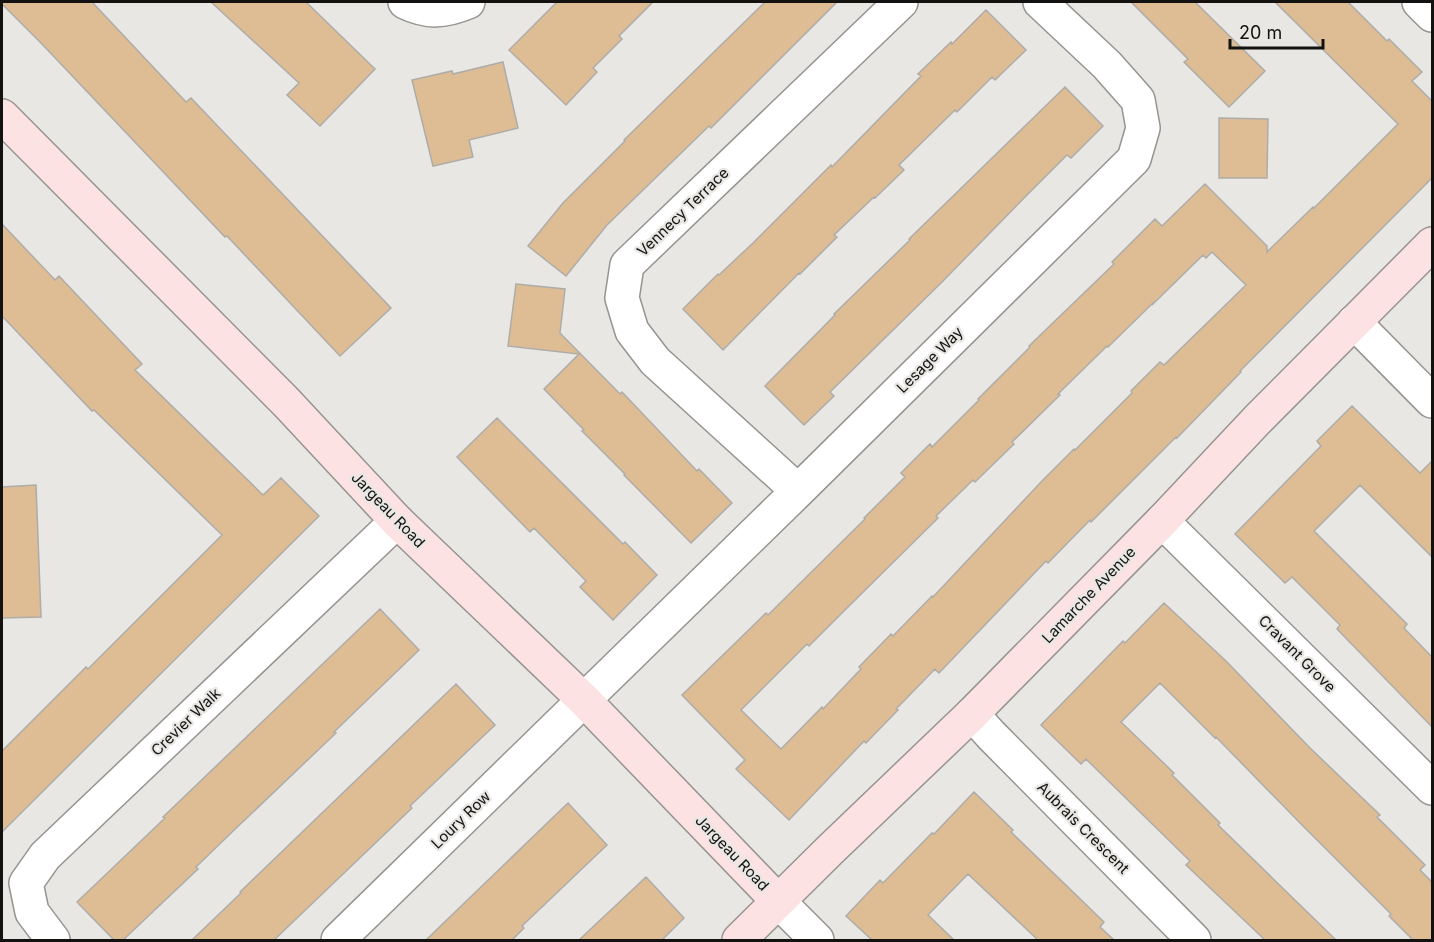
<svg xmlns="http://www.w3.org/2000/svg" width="1434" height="942" viewBox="0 0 1434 942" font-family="Inter,sans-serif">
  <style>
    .building { fill: #debd94; stroke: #aeaca9; stroke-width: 1.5; fill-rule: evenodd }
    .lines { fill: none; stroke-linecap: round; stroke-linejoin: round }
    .street-casing { stroke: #969491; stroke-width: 36 }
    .secondary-casing { stroke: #969491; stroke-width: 36 }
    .street { stroke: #fff; stroke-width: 33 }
    .secondary { stroke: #fce2e2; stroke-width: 33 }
    .labels { text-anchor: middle; stroke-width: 4.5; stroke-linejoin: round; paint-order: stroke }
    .street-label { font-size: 15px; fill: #131211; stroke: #e9e7e4 }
  </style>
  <rect width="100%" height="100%" fill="#e9e7e4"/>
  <path class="building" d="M 2,2 L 92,2 L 186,102 L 191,98 L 391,308 L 340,356 L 227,236 L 225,237 L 41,43 L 2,4 Z
    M 211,2 L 306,2 L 375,69 L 320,126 L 287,95 L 299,83 Z
    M 557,2 L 653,2 L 619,36 L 622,39 L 593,68 L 597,72 L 566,105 L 509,50 Z
    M 765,2 L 837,2 L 711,128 L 709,126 L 607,225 L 566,276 L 528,246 L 563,203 L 625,141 L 624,140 Z
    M 1131,2 L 1195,2 L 1265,71 L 1229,107 L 1184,62 L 1188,59 Z
    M 1275,2 L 1348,2 L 1387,41 L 1389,39 L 1422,72 L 1412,81 L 1432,101 L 1432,178 L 1240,371 L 1241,372 L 1177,438 L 1176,437 L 1091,522 L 1090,520 L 1048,563 L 1046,561 L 939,673 L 935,669 L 896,709 L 898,710 L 866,743 L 864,741 L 789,820 L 736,769 L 745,760 L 682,695 L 766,613 L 768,615 L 865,519 L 864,518 L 905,477 L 901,473 L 930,444 L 932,447 L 979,400 L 978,399 L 1030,347 L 1029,346 L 1114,264 L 1112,262 L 1155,219 L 1162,226 L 1205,184 L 1267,246 L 1267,252 L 1313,207 L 1314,208 L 1398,124 ZM 1212,252 L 1246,285 L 1164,365 L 1160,362 L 1131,391 L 1132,393 L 1075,450 L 1074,449 L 1042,481 L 933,597 L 932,596 L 893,636 L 891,634 L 859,667 L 861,669 L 823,709 L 822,707 L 781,749 L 741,710 L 807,644 L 809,646 L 846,609 L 938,518 L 936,516 L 973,480 L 975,482 L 1014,444 L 1012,442 L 1060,395 L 1058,394 L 1107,346 L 1108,347 L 1153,303 L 1153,304 L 1203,255 L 1206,258 Z
    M 986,10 L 1026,50 L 995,80 L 992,77 L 957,112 L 955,110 L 899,165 L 904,170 L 875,198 L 874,197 L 834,235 L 837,237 L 800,274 L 799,273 L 723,350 L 683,309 L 718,274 L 719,275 L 753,243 L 831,165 L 832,167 L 921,76 L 918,74 L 951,42 L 952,44 Z
    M 503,62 L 518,128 L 469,140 L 473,157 L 433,166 L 412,80 L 452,71 L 453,74 Z
    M 1065,87 L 1103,126 L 1071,158 L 1067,155 L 1027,195 L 943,281 L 830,392 L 834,396 L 804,425 L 765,386 L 835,315 L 834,314 L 910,240 L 909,239 Z
    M 1219,118 L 1268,119 L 1267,178 L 1219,178 Z
    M 2,224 L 55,280 L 59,276 L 142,364 L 135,370 L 263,495 L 281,478 L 319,516 L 2,832 L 2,751 L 86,667 L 88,669 L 222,535 L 94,410 L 92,411 L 2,316 Z
    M 516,284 L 565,289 L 560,333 L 620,394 L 622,392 L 697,471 L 699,469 L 732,503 L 691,543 L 624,475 L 625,474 L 582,431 L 584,430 L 544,389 L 579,354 L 508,346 Z
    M 1352,406 L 1420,473 L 1432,461 L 1432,557 L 1360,485 L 1314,531 L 1407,624 L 1404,628 L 1432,657 L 1432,727 L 1337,629 L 1340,625 L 1292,577 L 1285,583 L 1235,534 L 1321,446 L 1317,441 Z
    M 497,418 L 623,544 L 625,542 L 657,575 L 613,620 L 580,587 L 586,581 L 534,528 L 530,532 L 457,457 Z
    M 36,485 L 41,617 L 2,618 L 2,487 Z
    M 1164,603 L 1226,661 L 1310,748 L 1380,815 L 1377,817 L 1425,865 L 1420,870 L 1432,882 L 1432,940 L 1413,940 L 1389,916 L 1391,914 L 1302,825 L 1216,737 L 1215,738 L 1160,683 L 1121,722 L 1174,773 L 1172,775 L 1220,823 L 1218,825 L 1336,940 L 1265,940 L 1186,865 L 1190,861 L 1086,759 L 1081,764 L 1041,725 L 1123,641 L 1125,643 Z
    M 380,609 L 419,650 L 334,732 L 336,733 L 230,834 L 196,867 L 198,869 L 123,940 L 114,940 L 77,902 L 165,818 L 163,817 Z
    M 456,684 L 495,725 L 410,806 L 412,808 L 274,940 L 192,940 L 241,893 L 240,892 Z
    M 974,792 L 1013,830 L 1011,832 L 1104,922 L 1100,927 L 1114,940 L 1038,940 L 968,874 L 928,915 L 954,940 L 872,940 L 846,916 L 880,880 L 883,883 L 932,833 L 934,834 Z
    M 568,803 L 607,845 L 522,926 L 524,928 L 512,940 L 426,940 Z
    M 646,877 L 684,918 L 662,940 L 579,940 Z"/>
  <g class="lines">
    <defs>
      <path id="street" d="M 405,2 C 428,13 444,12 468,2
        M 1419,2 L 1432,15
        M 1354,322 L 1432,401
        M 798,491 L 655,361 L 632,331 L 622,298 L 627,265 L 901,2
        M 1162,521 L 1432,788
        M 972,714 L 991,735 L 1194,940
        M 778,901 L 817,940
        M 53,940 L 32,912 L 26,883 L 45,856 L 397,521
        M 338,940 L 798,491 L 1134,159 L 1143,128 L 1138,100 L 1107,65 L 1040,2"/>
      <path id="secondary" d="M 2,116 L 287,403 L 397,521 L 584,700 L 778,901
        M 739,940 L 830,850 L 972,714 L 1162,521 L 1257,420 L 1432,244"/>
    </defs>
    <use href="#street" class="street-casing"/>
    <use href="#secondary" class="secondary-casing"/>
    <use href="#street" class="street"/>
    <use href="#secondary" class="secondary"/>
  </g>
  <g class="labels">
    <g class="street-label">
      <text transform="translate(683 212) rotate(-44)" y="5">Vennecy Terrace</text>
      <text transform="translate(930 360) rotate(-45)" y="5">Lesage Way</text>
      <text transform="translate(388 510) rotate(46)" y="5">Jargeau Road</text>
      <text transform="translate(1089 595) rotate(-46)" y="5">Lamarche Avenue</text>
      <text transform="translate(1297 654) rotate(45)" y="5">Cravant Grove</text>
      <text transform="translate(186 722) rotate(-44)" y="5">Crevier Walk</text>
      <text transform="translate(461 820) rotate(-44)" y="5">Loury Row</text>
      <text transform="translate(1083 828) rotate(45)" y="5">Aubrais Crescent</text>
      <text transform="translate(732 853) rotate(46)" y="5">Jargeau Road</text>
    </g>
  </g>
  <rect width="1434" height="942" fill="none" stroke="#131211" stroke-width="6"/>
  <path d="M1230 39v9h93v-9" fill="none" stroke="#131211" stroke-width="3"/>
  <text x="1239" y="39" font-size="18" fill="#131211" stroke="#e9e7e4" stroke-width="4.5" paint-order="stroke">20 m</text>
</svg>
